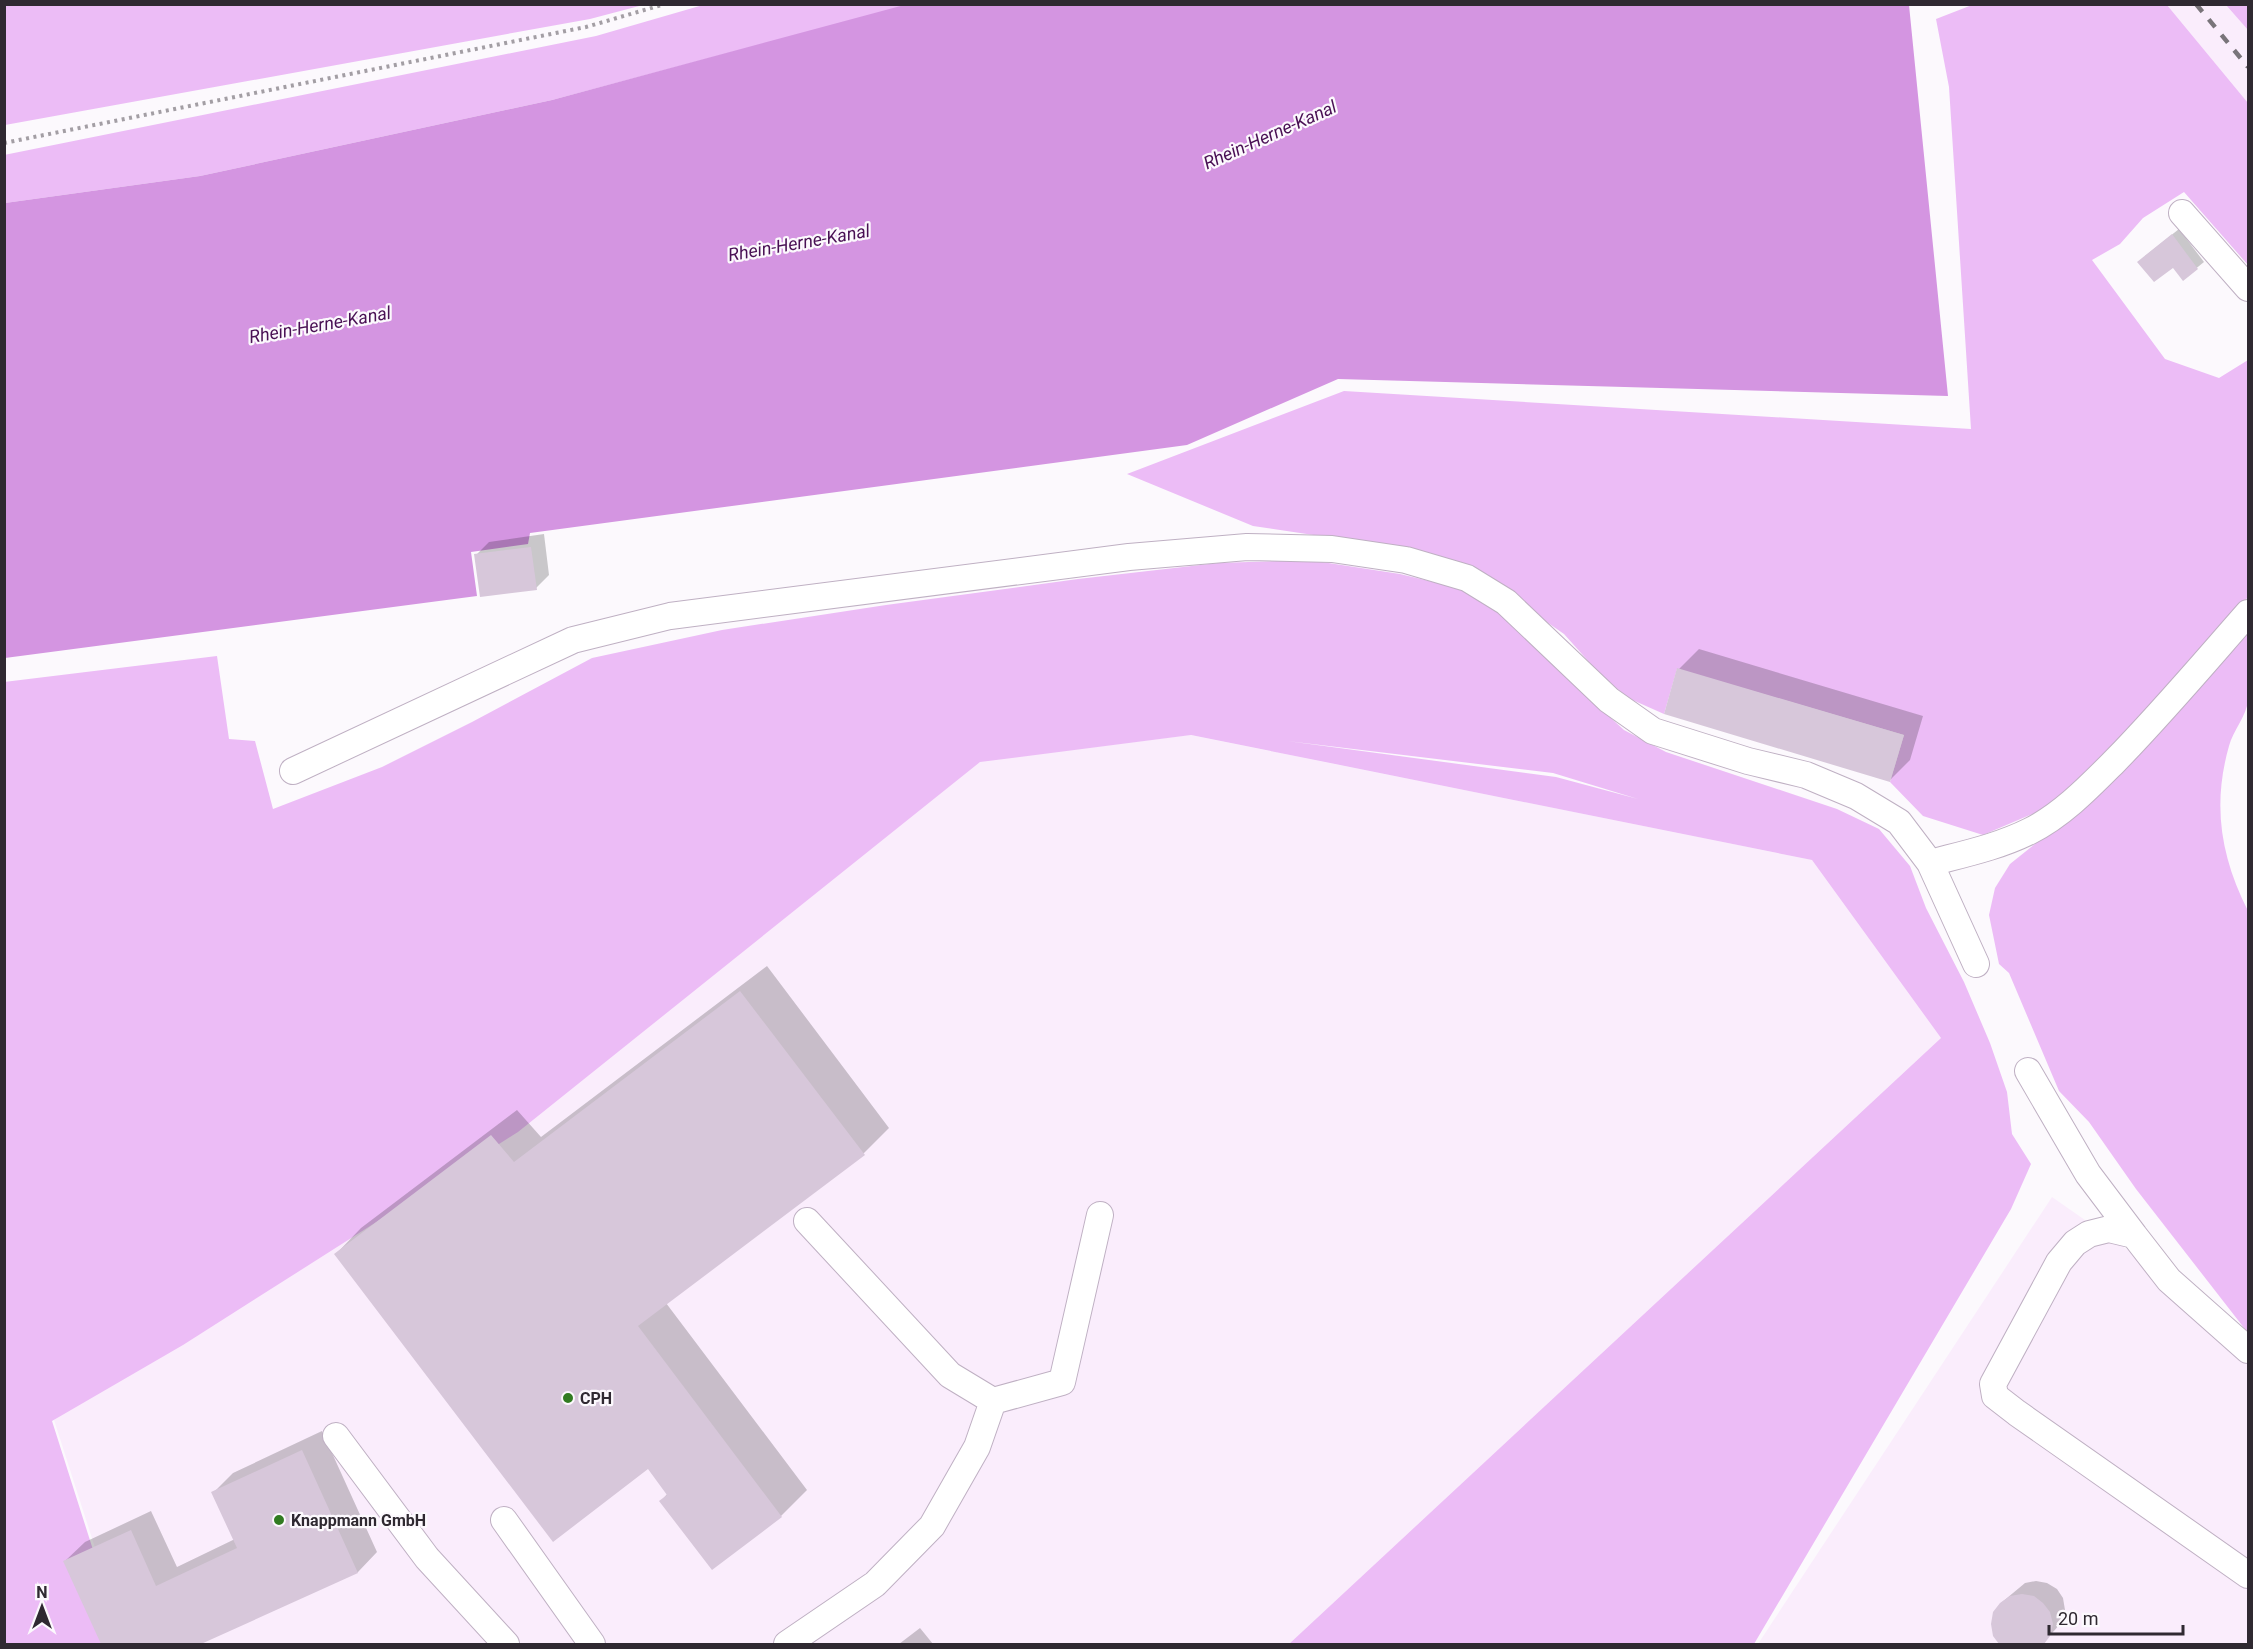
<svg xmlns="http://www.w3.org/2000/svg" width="2253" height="1649" viewBox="0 0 2253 1649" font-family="Roboto,sans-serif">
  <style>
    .built { fill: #faedfc }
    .green { fill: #ecbcf6; fill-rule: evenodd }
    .water { fill: #d495e1 }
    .shadow { fill: #0003 }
    .building { fill: #d7c7da }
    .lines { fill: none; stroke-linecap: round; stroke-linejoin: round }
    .lane-casing { stroke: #bfb0c3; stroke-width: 28 }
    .path { stroke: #a39ea4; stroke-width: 4; stroke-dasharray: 3 4.5; stroke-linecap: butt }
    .lane { stroke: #fff; stroke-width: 26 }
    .rail { stroke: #79747a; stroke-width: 4.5; stroke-dasharray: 10 10; stroke-linecap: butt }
    .poi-dot { fill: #317b21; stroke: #fcf9fd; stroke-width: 2 }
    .labels { text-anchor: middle; stroke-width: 4.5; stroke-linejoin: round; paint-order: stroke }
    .poi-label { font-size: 16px; font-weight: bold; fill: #2f2931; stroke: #fcf9fd; text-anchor: start }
    .water-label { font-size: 18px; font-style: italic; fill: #491054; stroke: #fcf9fd }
  </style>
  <rect width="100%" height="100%" fill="#fcf9fd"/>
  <path class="built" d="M 2167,5 L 2226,5 L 2248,30 L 2248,103 Z
    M 1190,735 L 1812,860 L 1941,1038 L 1289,1644 L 126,1644 L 54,1420 L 981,761 Z
    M 2052,1197 L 2248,1334 L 2248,1644 L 1758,1644 Z"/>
  <path class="green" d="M 5,4 L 643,4 L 643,5 L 590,19 L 5,125 Z
    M 703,5 L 908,5 L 552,100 L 200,176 L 5,203 L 4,155 L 596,36 Z
    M 1972,5 L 2167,5 L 2248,103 L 2248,265 L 2184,192 L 2143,218 L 2120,244 L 2092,260 L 2165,359 L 2219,378 L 2248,360 L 2248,597 L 2140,722 L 2051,806 L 1983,835 L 1923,816 L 1890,782 L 1904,735 L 1677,669 L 1664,714 L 1628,698 L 1598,672 L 1564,634 L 1518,602 L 1347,540 L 1253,526 L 1127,474 L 1344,391 L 1971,429 L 1949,87 L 1936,19 Z
    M 2226,5 L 2248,5 L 2248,30 Z
    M 1309,560 L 1400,574 L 1458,588 L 1500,609 L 1540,653 L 1624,730 L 1666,752 L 1837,809 L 1879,829 L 1910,866 L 1926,908 L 1964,982 L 1990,1043 L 2007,1092 L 2012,1134 L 2031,1164 L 2011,1209 L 1754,1644 L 1289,1644 L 1941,1038 L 1812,860 L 1191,735 L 980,762 L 518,1132 L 183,1345 L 52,1421 L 123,1644 L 5,1644 L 4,682 L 217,656 L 229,739 L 255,741 L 273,809 L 382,767 L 472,722 L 592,658 L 722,630 L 886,605 L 1078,579 L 1218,563 ZM 1287,741 L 1553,773 L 1638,799 L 1556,777 Z
    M 2248,626 C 2248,650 2251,676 2248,700 C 2247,715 2233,731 2229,746 C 2212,806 2221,857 2248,911 L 2248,1333 L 2136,1189 L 2089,1122 L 2059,1091 L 2009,973 L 1999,964 L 1989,915 L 1995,888 L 2010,864 L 2092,798 Z"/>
  <path class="water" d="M 908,4 L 1909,5 L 1948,396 L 1338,379 L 1187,445 L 530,533 L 528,544 L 471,552 L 477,596 L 5,658 L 5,203 L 200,176 L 552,100 Z"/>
  <path class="shadow" d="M 2179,229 L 2204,262 L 2183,279 L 2173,265 L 2145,256 Z
    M 544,534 L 549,575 L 536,588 L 476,555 L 489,542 Z
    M 1699,649 L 1923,716 L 1910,760 L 1890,780 L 1679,669 Z
    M 767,966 L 889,1128 L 864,1153 L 666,1303 L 807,1490 L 781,1516 L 712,1568 L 661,1501 L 668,1493 L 648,1467 L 336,1254 L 361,1228 L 517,1110 L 541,1137 Z
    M 322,1431 L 377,1552 L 358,1572 L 199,1644 L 103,1644 L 65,1561 L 85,1542 L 151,1511 L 177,1567 L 235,1539 L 213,1493 L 233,1473 Z
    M 2036,1581 L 2047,1583 L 2057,1589 L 2063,1598 L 2065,1610 L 2063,1621 L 2042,1644 L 2001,1644 L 1995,1635 L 2001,1603 L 2025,1583 Z
    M 920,1628 L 933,1644 L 899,1644 Z"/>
  <path class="building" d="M 2172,234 L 2198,269 L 2183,281 L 2173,268 L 2154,282 L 2137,262 Z
    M 531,547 L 537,590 L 480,597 L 474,554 Z
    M 1677,668 L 1904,735 L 1890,782 L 1664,714 Z
    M 740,991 L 865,1155 L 638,1326 L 782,1517 L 712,1570 L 659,1501 L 667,1495 L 648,1469 L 553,1542 L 334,1254 L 491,1135 L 514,1162 Z
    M 302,1450 L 358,1573 L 201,1644 L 101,1644 L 63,1561 L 131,1530 L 156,1586 L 237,1548 L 211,1492 Z
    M 2022,1594 L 2034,1596 L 2043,1603 L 2050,1612 L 2053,1624 L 2050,1636 L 2044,1644 L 1999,1644 L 1993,1636 L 1991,1624 L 1993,1612 L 2000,1603 L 2010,1596 Z"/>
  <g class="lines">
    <defs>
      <path id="lane" d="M 2182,213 L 2248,288
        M 293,771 L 573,640 L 670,616 L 1129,557 L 1247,547 L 1332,549 L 1406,560 L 1467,578 L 1506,602 L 1609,700 L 1653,731 L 1748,761 L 1806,775 L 1856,796 L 1899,822 L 1930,863 L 1976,964
        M 1930,863 C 1964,854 1998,847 2030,831 C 2062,815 2089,787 2114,762 C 2161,714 2204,663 2248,613
        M 2028,1071 L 2088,1174 L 2134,1235
        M 807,1221 L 950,1375 L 993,1401 L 1062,1382 L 1100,1215
        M 2248,1350 L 2169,1280 L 2134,1235 L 2109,1229 L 2089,1234 L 2075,1243 L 2059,1262 L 1993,1384 L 1995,1396 L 2017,1413 L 2248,1575
        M 336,1436 L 427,1558 L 506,1644
        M 504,1520 L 592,1644
        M 787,1644 L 875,1584 L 932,1526 L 977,1447 L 993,1401"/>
    </defs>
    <use href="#lane" class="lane-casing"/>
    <path class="path" d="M 4,143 L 586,27 L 665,4"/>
    <use href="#lane" class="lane"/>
    <path class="rail" d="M 2196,4 L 2248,67"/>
  </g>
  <g class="poi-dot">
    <circle cx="568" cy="1398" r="6"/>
    <circle cx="279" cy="1520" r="6"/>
  </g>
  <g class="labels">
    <g class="poi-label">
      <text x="580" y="1404">CPH</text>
      <text x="291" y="1526">Knappmann GmbH</text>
    </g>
    <g class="water-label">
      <text transform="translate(1270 135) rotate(-24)" y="6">Rhein-Herne-Kanal</text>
      <text transform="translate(799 243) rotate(-10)" y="6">Rhein-Herne-Kanal</text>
      <text transform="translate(320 325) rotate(-10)" y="6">Rhein-Herne-Kanal</text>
    </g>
  </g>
  <rect width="2253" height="1649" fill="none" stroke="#2f2931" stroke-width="12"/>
  <g transform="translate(42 1607)" stroke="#fcf9fd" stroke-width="4.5" paint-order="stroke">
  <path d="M0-4.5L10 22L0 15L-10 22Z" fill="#2f2931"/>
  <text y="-9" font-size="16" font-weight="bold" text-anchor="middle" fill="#2f2931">N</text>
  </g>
  <path d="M2049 1625v9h134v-9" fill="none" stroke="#2f2931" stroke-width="3"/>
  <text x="2058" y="1625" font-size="18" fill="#2f2931" stroke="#fcf9fd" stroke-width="4.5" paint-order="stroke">20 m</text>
</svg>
